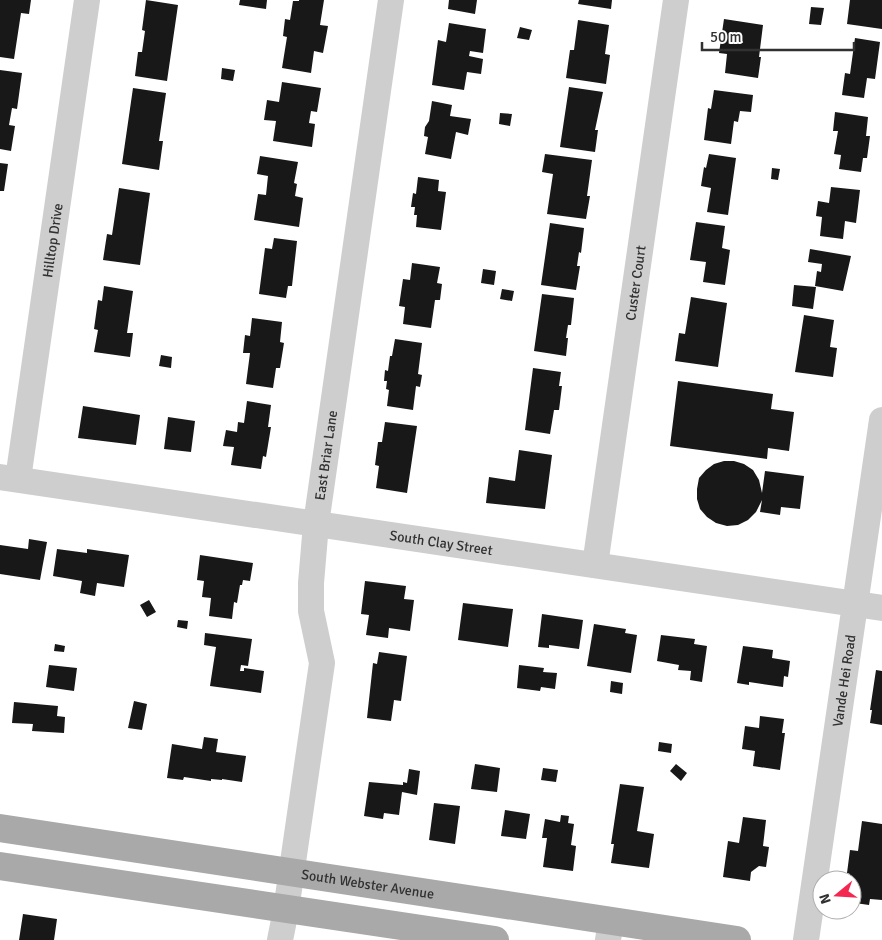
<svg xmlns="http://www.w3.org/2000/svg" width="882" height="940" viewBox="0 0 882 940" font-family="Signika,sans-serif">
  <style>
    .building { fill: #181818 }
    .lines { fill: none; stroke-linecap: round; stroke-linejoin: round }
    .minor { stroke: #cecece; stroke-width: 26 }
    .major { stroke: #a9a9a9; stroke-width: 28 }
    .labels { text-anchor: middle; stroke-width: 5; stroke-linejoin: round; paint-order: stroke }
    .street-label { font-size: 14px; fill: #313131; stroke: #fff }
  </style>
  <rect width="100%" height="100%" fill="#fff"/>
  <path class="building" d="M 0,0 L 31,0 L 29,14 L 21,13 L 14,59 L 0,57 Z
    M 146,0 L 178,5 L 167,81 L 135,76 L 138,52 L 142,52 L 145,31 L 142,30 Z
    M 240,0 L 267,0 L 266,9 L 239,5 Z
    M 299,0 L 324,0 L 320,25 L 328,26 L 323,53 L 314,51 L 311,73 L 282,68 L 287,37 L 283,36 L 285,19 L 290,20 L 293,1 L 299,1 Z
    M 449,0 L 477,0 L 475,14 L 448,9 Z
    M 579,0 L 612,0 L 611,9 L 578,4 Z
    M 850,0 L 882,0 L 882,29 L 847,24 Z
    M 811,7 L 824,8 L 821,25 L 809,24 Z
    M 724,19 L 763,25 L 759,57 L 761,57 L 758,78 L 725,73 L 727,54 L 719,53 Z
    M 578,20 L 609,25 L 605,54 L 610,55 L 606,84 L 566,78 L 570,50 L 574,50 Z
    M 449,23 L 486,29 L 483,53 L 470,51 L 469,56 L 483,59 L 481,74 L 467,72 L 464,90 L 432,85 L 438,40 L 446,42 Z
    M 520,27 L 532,30 L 529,40 L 517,38 Z
    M 855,38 L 880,42 L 875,79 L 867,78 L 864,98 L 842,95 L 845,73 L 850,74 Z
    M 222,68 L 235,70 L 233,81 L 221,79 Z
    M 0,70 L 22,73 L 17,109 L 12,108 L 9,125 L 15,126 L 11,151 L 0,149 Z
    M 282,82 L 321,88 L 317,112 L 311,111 L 309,123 L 315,124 L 312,147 L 273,141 L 276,121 L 264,120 L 267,100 L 279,102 Z
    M 569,87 L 603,92 L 595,130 L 598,130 L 595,152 L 560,147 Z
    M 133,88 L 166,93 L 159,141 L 163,141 L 159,170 L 122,164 Z
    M 714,90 L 753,95 L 751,112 L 740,111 L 738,122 L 734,121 L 731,144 L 704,140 L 708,108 L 711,109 Z
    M 432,101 L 452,105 L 450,116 L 471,119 L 468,135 L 456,132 L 451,159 L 425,154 L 428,137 L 424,136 L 425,127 L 429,121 Z
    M 835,112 L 868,117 L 866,136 L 870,136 L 867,158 L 863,158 L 861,172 L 839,169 L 841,155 L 834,154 L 838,131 L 833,131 Z
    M 500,113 L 512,114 L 510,126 L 499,124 Z
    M 545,154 L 592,160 L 587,196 L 590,196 L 586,219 L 547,214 L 553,174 L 542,172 Z
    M 709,154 L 736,158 L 728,215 L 707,212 L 711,188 L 701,186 L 704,167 L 706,168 Z
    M 260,156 L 298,162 L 294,183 L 297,184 L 295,196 L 303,198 L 299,227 L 254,220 L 258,194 L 266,195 L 268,176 L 257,174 Z
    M 0,163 L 8,164 L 4,191 L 0,191 Z
    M 772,168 L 780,169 L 778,180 L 771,179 Z
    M 418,177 L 439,180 L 438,191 L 446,192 L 441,230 L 416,227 L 417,215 L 414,215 L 415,207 L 411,207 L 413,193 L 416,194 Z
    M 831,187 L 860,190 L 856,223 L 845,221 L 843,239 L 820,236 L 822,217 L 816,216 L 818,201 L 829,203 Z
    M 119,188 L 150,193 L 140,265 L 103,260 L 107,234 L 112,235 Z
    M 696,222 L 725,226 L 722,248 L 730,250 L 725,285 L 703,282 L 706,262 L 690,260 Z
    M 550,223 L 584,228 L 581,253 L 579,252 L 577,266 L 580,266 L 576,290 L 541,285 Z
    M 274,238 L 297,241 L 292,286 L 288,286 L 286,298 L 259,294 L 265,248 L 272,249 Z
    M 810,249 L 851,256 L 843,291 L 815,286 L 817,271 L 821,272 L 822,264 L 808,262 Z
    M 412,263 L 440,267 L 437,283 L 442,284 L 440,300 L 435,300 L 431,328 L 403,324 L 405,307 L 399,306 L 403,279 L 410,280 Z
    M 483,269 L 496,271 L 494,285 L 481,283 Z
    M 794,285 L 816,287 L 813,309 L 792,306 Z
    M 104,286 L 133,291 L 127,333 L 133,333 L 130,357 L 94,352 L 98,330 L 94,329 L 98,300 L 102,301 Z
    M 502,289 L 514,291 L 512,301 L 500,299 Z
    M 542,294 L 574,298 L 571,325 L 568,325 L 566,338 L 568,338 L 566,356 L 534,351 Z
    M 691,297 L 727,303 L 718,367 L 675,361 L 679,333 L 685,334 Z
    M 804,315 L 834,320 L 830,347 L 837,348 L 833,377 L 795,372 Z
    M 252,318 L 282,322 L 280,342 L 284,343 L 280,368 L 276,368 L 273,388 L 246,384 L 250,353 L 243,353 L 245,335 L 250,336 Z
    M 395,339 L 422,343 L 418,374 L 422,375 L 420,387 L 416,386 L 413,410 L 387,406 L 389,390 L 386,389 L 387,381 L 384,381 L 385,370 L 388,371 L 390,356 L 392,356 Z
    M 161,355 L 172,357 L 171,368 L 159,366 Z
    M 533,368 L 561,372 L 559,386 L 562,386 L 559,410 L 554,410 L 550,434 L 525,430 Z
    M 678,381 L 773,394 L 771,409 L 794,412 L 789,451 L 768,448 L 767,459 L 670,446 Z
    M 247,401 L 271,405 L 268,427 L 271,427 L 266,457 L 263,456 L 261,469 L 231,465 L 234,447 L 223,446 L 226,430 L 237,432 L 238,422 L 244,423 Z
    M 83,406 L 140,415 L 136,445 L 78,438 Z
    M 168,417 L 195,421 L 191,452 L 164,449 Z
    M 385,422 L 417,426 L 407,493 L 376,488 L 379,466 L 375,465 L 378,442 L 382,442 Z
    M 519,450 L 552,455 L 545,509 L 486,503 L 489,477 L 515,481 Z
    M 724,461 L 734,461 L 744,464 L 753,470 L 759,480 L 762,493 L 765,471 L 804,476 L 800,509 L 781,507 L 780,515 L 760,512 L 762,500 L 756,512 L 748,520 L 738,525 L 727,526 L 716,523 L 707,517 L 700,509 L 697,499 L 697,489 L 699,478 L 706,470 L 714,464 Z
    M 29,539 L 47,542 L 40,580 L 0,574 L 0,545 L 28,549 Z
    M 57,549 L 87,553 L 87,549 L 129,555 L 124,587 L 97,583 L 95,596 L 80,593 L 82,581 L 53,576 Z
    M 200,555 L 253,563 L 250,581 L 243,580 L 242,585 L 240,585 L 237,603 L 234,602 L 232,619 L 209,616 L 211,598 L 202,597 L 204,581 L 197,580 Z
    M 365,581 L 406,586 L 404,599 L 414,600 L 410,631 L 389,628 L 388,638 L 366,635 L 369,615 L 361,614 Z
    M 149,600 L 156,612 L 147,617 L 140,605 Z
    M 463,603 L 513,609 L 508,647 L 458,640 Z
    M 542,614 L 583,620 L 579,649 L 549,645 L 549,648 L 538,647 Z
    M 178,620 L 188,621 L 187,629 L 177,627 Z
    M 594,624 L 626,629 L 625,633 L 637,635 L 631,673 L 587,666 Z
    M 205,633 L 252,639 L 248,666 L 241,665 L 240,671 L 244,671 L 244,668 L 264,671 L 261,693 L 210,686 L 216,647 L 204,645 Z
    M 661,635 L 695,639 L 694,644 L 707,646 L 702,682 L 690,680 L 691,671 L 678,670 L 679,665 L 657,661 Z
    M 55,644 L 65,646 L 64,652 L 54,651 Z
    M 743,646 L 773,650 L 772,658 L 790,661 L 788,677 L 784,676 L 783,687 L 749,682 L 749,685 L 737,683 Z
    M 379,652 L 407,656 L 401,701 L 394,700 L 391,721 L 367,718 L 373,663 L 377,664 Z
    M 49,665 L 77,668 L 74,691 L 46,687 Z
    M 519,665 L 544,668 L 543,672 L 557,673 L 555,689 L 541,687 L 540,691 L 517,688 Z
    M 876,670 L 882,671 L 882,725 L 870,723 L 872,710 L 870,710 Z
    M 611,681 L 623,683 L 622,694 L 610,692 Z
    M 134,701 L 147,704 L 142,730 L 128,728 Z
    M 14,702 L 58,706 L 57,716 L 65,717 L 64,733 L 32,731 L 33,724 L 12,723 Z
    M 760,716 L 784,719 L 782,733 L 785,733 L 780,770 L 753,766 L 755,751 L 742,749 L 745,726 L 759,728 Z
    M 204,737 L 218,739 L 216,752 L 246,756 L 242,782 L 222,779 L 222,780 L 211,779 L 211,781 L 184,777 L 183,780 L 167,778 L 172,744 L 202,749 Z
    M 659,742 L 672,744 L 671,753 L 658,751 Z
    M 475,764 L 500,768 L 497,792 L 471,789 Z
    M 676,764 L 687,773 L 681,781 L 670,771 Z
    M 543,768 L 558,770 L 556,782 L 541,780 Z
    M 409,769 L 420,771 L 417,795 L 402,792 L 399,815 L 384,813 L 383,819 L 364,816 L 369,782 L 403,785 L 403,782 L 407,783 Z
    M 620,784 L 644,787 L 637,831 L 654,834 L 649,868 L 611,863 L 614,844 L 611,844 Z
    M 434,803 L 460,806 L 455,844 L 429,840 Z
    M 505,810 L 530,814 L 526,839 L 501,836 Z
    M 561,815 L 569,816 L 568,823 L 574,824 L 571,845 L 576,846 L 573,871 L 543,867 L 547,838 L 542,838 L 545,819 L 560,822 Z
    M 743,817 L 766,820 L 763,846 L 769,847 L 766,867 L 759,866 L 751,872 L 750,881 L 723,877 L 728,841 L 739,843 Z
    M 862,821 L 882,824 L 882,900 L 870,899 L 869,905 L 855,903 L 856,896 L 852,896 L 852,880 L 850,880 L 850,874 L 847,873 L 850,850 L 858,851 Z
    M 23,914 L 57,919 L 54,940 L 19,940 Z"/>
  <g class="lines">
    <g class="minor">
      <path id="s1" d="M 0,477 L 882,608"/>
      <path id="s2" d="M 18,479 L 87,0"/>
      <path id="s3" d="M 595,565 L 676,0"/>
      <path id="s4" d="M 280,940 L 286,910 L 322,663 L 311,611 L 311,583 L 316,524 L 391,0"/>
      <path d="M 608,940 L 611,921"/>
      <path id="s5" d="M 806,940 L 882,420"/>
    </g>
    <g class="major">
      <path id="s6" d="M 0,828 L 737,940"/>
      <path d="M 0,866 L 495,940"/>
    </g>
  </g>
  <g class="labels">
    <g class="street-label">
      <text dy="5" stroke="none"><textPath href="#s2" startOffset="241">Hilltop Drive</textPath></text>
      <text dy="5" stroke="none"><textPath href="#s3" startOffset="285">Custer Court</textPath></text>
      <text dy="5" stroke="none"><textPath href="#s4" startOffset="490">East Briar Lane</textPath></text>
      <text dy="5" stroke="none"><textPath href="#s1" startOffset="446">South Clay Street</textPath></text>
      <text dy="5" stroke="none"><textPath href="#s5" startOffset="262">Vande Hei Road</textPath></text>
      <text dy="5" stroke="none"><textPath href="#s6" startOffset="372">South Webster Avenue</textPath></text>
    </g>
  </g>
  <g transform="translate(837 895) rotate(252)"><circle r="24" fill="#ffffff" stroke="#adadad"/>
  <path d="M0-4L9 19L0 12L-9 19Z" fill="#f42750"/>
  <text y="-8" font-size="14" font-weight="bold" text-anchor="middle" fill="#313131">N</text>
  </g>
  <path d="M702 42v8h152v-8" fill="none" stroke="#313131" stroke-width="2.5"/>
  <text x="710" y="42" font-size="15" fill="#313131" stroke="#ffffff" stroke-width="4" paint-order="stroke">50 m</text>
</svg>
